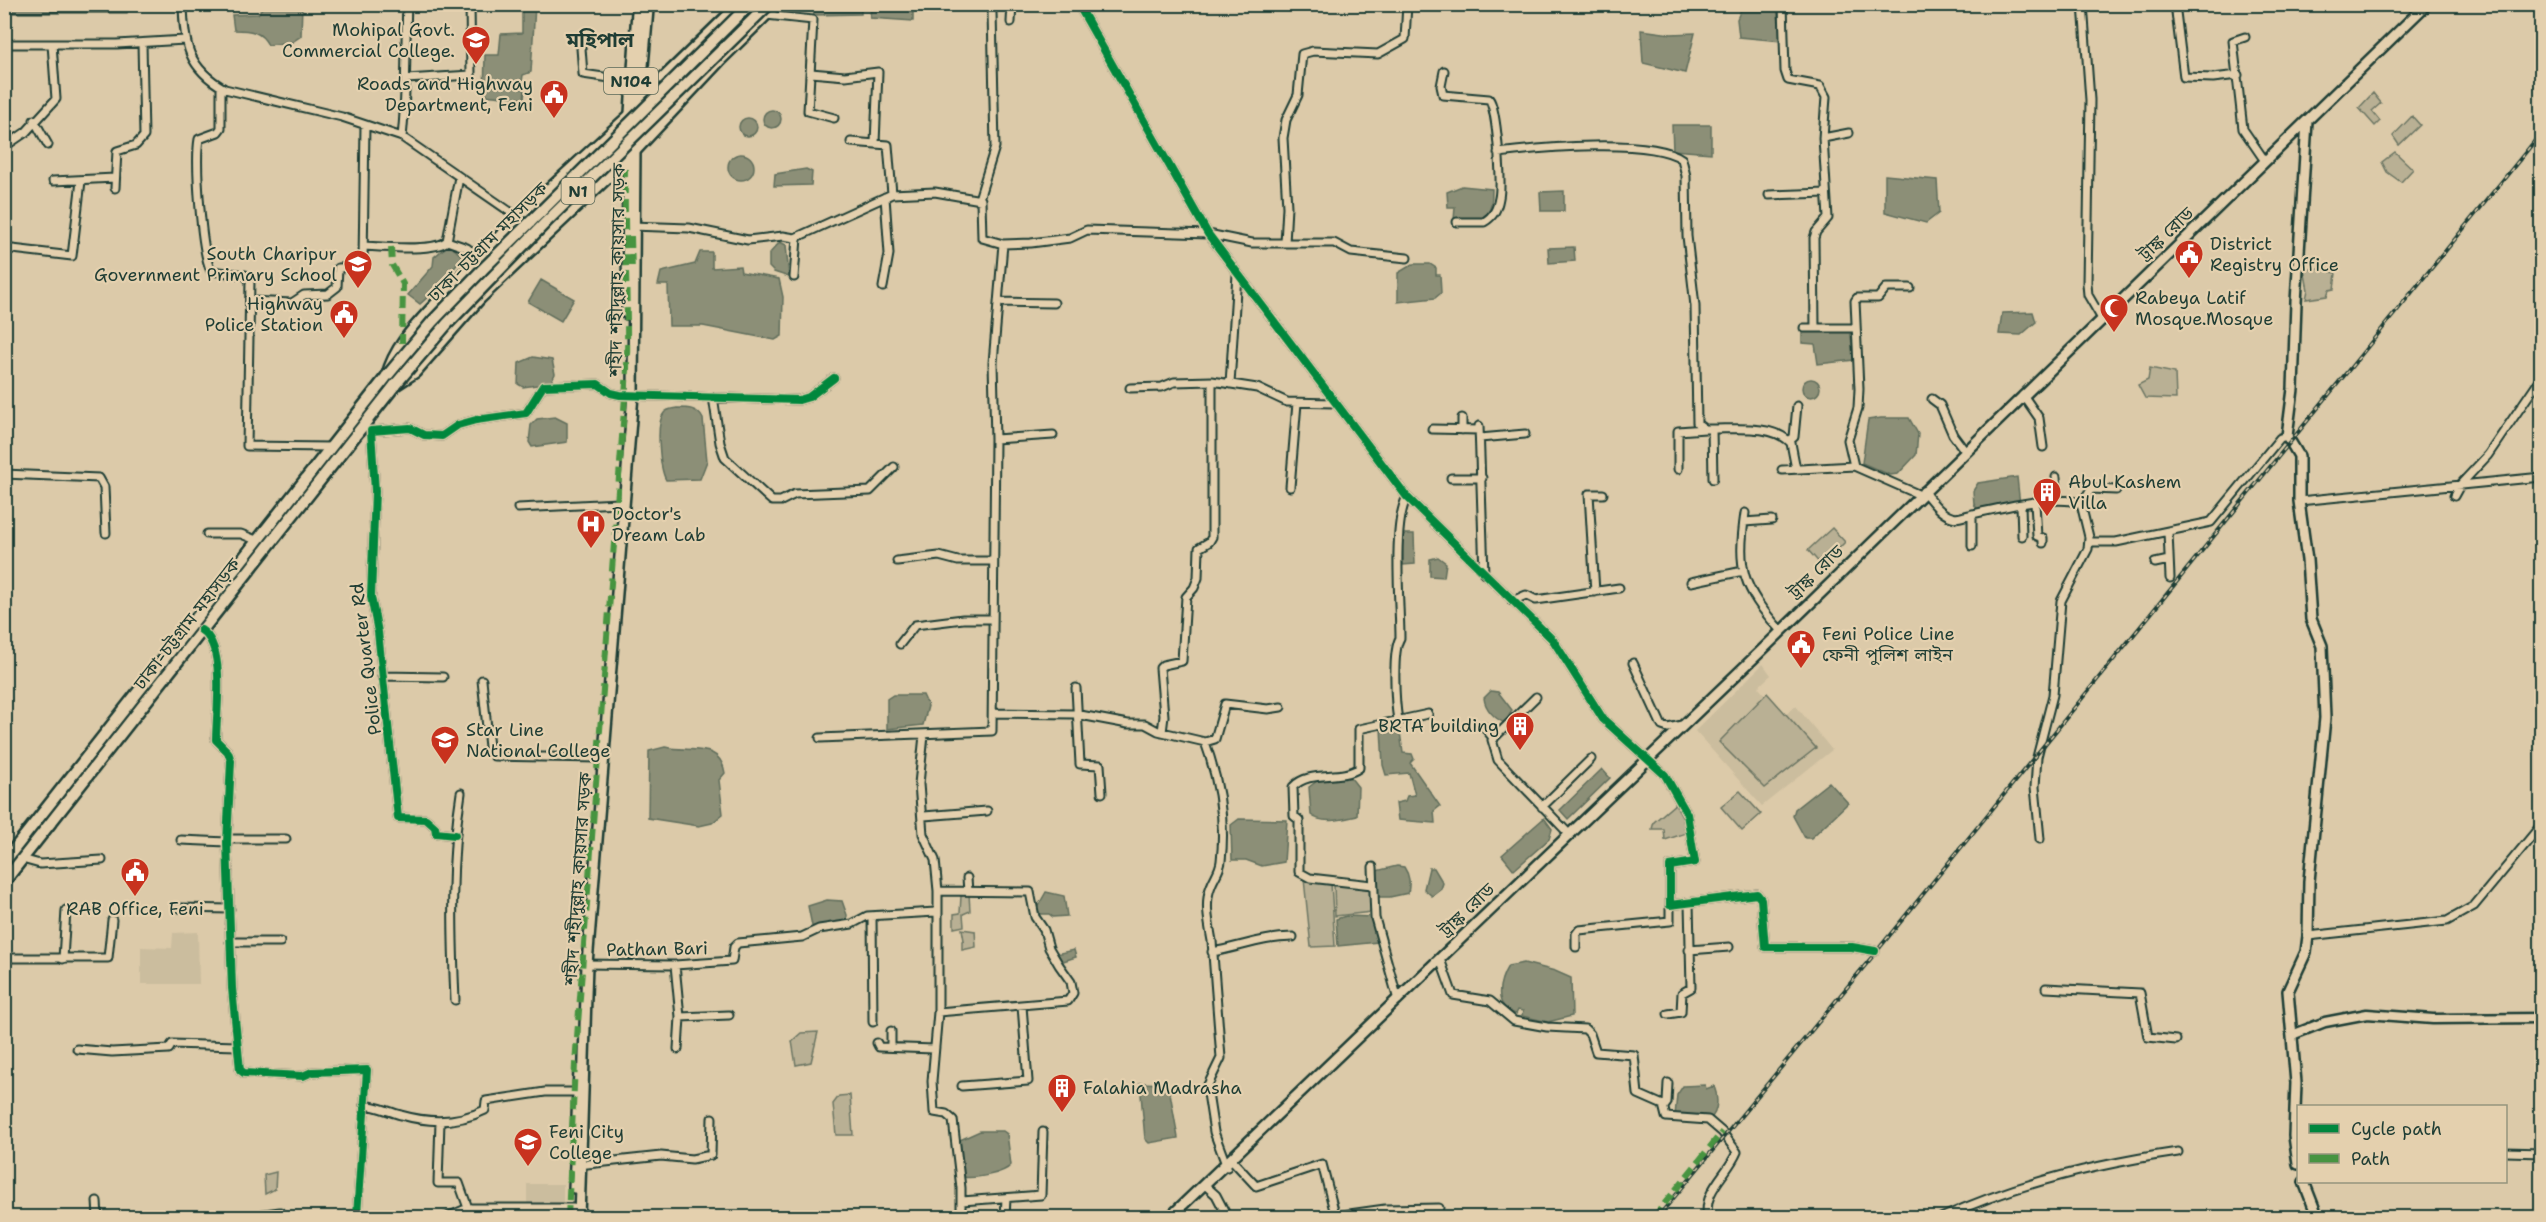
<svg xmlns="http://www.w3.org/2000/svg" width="2546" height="1222" viewBox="0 0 2546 1222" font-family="'Shantell Sans','Noto Sans Bengali',sans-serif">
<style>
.built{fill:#cbbd9e}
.green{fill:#b9b094;stroke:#6c7664;stroke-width:1.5}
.water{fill:#8c8f77;stroke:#606e5c;stroke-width:1.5}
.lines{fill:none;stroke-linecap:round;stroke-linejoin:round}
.minor-casing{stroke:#1f3d34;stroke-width:11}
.tertiary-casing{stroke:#1f3d34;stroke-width:13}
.secondary-casing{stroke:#1f3d34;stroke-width:14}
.trunk-casing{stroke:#1f3d34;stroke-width:15}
.minor{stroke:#e4d0ae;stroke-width:7}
.tertiary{stroke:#e4d0ae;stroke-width:8}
.secondary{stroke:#e4d0ae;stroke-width:9}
.trunk{stroke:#e4d0ae;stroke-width:10}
.rail-casing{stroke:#1f3d34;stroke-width:4}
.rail{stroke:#e4d0ae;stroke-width:1.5;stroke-dasharray:4.5;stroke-linecap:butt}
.trunk-bridge-casing{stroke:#1f3d34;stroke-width:15;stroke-linecap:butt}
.trunk-bridge{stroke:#e4d0ae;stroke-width:10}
.quiet{stroke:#479441;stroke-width:6;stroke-dasharray:12 6;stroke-linecap:butt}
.cycleway-casing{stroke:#e4d0ae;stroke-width:11}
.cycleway{stroke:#00873e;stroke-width:8}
.labels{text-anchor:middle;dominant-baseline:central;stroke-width:4.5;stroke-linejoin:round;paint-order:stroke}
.shield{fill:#e4d0ae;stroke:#5a6959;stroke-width:1.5}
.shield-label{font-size:16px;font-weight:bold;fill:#1f3d34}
.poi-label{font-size:18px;fill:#1f3d34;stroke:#e4d0ae;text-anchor:start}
.street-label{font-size:18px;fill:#1f3d34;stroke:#e4d0ae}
.quarter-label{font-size:21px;font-weight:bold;fill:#1f3d34;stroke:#e4d0ae}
</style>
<rect width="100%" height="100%" fill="#dccaa9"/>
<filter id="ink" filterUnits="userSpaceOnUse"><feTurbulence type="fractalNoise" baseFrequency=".0167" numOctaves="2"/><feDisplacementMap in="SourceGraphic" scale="12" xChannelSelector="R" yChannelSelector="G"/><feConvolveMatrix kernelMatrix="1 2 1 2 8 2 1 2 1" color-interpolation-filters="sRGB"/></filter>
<g filter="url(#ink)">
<!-- built -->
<path class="built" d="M1763,664L1771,675L1758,687L1783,715L1796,706L1832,750L1762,806L1695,731Z
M198,932L199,984H141V947L172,948L173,933Z
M527,1184H563V1206L527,1207Z"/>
<!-- green -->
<path class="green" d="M2373,93L2381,103L2372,111L2380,121L2375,126L2359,108Z
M2412,116L2420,125L2399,145L2393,136Z
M2395,152L2413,169L2401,182L2387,172L2382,162Z
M2304,269H2331V272L2336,273L2334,289L2329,290L2327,296L2306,299L2308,290Z
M2150,368L2175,373L2176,399L2145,398L2138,385L2148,380Z
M1832,528L1845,542L1822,566L1808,550Z
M1767,693L1816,748L1765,788L1719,742Z
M1740,791L1761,814L1742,831L1721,807Z
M1675,804L1683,818L1686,833L1665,840L1664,829H1652L1654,822Z
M1304,879L1331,883L1335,946L1311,947Z
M1334,884L1370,889L1372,912L1335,916Z
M969,894L970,911L963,914L964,926L954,928V914L960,913L961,896Z
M962,929L975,931L976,947L962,950V941L964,940Z
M818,1032L811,1062L796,1065L792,1041L801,1033Z
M850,1095L853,1135H836L833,1104L839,1096Z
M276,1172L275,1189L265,1194L264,1175Z"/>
<!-- water -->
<path class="water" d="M5,4H128V5L127,13H5Z
M264,5H302L301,36L292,42L268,45C261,31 250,30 234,30L232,15L258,14Z
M522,5H535L531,72L523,75L521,89H525L524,99L484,95L485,55H499L501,34L522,33Z
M813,5H861V14L814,15Z
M871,5H913V21L870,18Z
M1743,5L1777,7L1781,41L1739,37L1737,19Z
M1641,30L1671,34L1695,33L1685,73L1643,63Z
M763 119a9 9 0 1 1 18 0a9 9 0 1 1-18 0Z
M739 127a9 9 0 1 1 18 0a9 9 0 1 1-18 0Z
M1672,125H1711V153L1673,150Z
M728 167a13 13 0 1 1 26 0a13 13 0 1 1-26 0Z
M806,169L812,172L811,185L774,186L775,174Z
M1885,175L1937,180L1939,213L1926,223L1885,212Z
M1462,186L1492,189C1492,201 1492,211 1483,220H1454L1455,207H1448L1447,192Z
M1564,191V211H1541L1540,192Z
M780,242L786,245L789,277L774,272L769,267V254Z
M451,246L463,257L439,287L420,304L408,295L433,266L434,257L446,247Z
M1574,247L1575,261L1549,263L1548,248Z
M700,252H712V268L740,266L741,272L779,279L783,297L782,336L775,340L703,326H669L668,285H658L661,272L695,264Z
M1413,264H1430L1436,268V275H1440L1441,293L1435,298L1398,302V273Z
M541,280L574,299L561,321L528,302Z
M2033,312L2036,322L2021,335L1999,334L2002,313Z
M1822,329L1850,330L1854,360L1818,364L1815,344L1802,343V332Z
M533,357L552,360L555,374L550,383L523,387L518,384L519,363Z
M1802 388a9 9 0 1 1 18 0a9 9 0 1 1-18 0Z
M677,408C688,408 698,408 703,419L707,461L700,479L666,480C660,469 655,423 664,413C667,409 673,409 677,408Z
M555,417L567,423V442L532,447L529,442L531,425L537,419Z
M1881,418H1909L1918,434L1916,455L1898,474L1890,475L1862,463L1868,420Z
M2017,477L2020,505L1978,510L1974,504L1973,491L1978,483Z
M1402,534H1414L1415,564L1403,565Z
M1438,557L1446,563L1444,577L1430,576V559Z
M1491,691L1498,692L1512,710L1505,723C1495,719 1485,709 1484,698Z
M893,695H923L928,706L923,725L887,729V699Z
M1395,723L1399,725L1403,753L1412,754L1414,759L1410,763L1440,806L1434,811L1435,823L1398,820L1396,803L1405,801L1407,796L1415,795L1409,773L1386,775L1383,765L1381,728Z
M665,747C689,753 720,741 725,773L719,780L723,814L712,823L699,826L648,818L649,751Z
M1602,769L1610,778L1568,819L1560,810Z
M1344,775L1351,778L1358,787L1357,816C1343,819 1323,825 1311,815L1309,787L1321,778Z
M1829,782L1848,803L1811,838H1805L1793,816L1795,809Z
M1544,818L1552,829L1549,839L1514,870L1502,855Z
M1239,819L1287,820L1284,862L1262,866L1246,860H1232L1231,825Z
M1397,866L1404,867C1410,876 1410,883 1408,893L1390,897H1376V871Z
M1429,868H1434L1443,883L1441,889L1432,896L1424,889Z
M1046,892L1064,896L1067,916L1053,917L1049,914H1040L1037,908Z
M827,900L842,901L847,915L846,924L819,928L812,926L808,906Z
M1346,916L1374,917L1378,942L1338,946L1336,919Z
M1074,950L1076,957L1060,962L1056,954Z
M1524,963L1555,971L1571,978L1572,1016L1548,1022L1522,1016L1523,1011L1518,1010L1516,1014C1493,1007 1498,983 1508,966Z
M1140,1083L1167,1084L1169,1087L1178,1138L1149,1143L1145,1139Z
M1705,1085L1706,1089L1714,1086C1718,1096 1719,1111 1710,1119L1675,1116L1677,1095L1683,1086Z
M980,1131H1003L1007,1134L1011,1165C1004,1174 974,1179 963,1177L960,1140Z"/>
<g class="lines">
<!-- minor casing -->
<g class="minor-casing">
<path id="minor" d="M183,4C184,45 188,68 225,89L342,117L402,137L519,218
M1078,4L1208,234L1407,497L1553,640L1603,719L1665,775L1687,814L1695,862L1670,866V905L1757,894L1761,899L1765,947H1852L1875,951
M1783,4L1785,71L1788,80L1820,86L1826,97L1823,138L1828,218L1816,232L1814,238L1815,327
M2083,4L2090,100L2087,284L2088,295L2102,319
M2175,4L2184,77L2213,78L2238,75
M766,15L813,20L808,111L834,118
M1011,22L1012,4
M2245,37L2233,41L2243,129L2265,161
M4,44H117L185,40
M581,48L583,74L610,78L631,86
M1444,71L1441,86L1443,95L1489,99C1497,108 1502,184 1499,198C1497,209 1494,216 1484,222H1457
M811,73L845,76L878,72L875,143
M406,79L471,75L470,4
M221,87V128L218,132L199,139C195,161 201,252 211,271L245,275L250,281L247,446L330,447
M34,120L48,145
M402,137C407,93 405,49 407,4
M1823,138L1849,133
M851,142L888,145L892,194
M4,147L26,132L56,99L52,44
M1498,153C1538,148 1651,137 1682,159L1686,176L1687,236L1695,306L1697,423L1705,429C1731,430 1772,423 1791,443L1796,469
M459,177L447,241L467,248L479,258
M53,181L115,178
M115,188L117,151L136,145L144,136L142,43
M1769,195L1826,193
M979,199L995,147L992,12L995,4
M631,226L689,228L748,240L783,236L795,238L892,194L935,192L981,200L982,238L1003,244L1031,243L1070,238L1087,230L1208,234L1252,243H1334L1351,252L1407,258
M1285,243L1287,207L1283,138L1286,120L1298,95L1302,54L1313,51L1378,54L1405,39L1407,4
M364,246C383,247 434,252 447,241
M4,248L72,256L81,181
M794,277L797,238
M883,287L889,254L885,197
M250,301L292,303L304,295L328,294L337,287L338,268L357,267L363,260L365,125
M999,302L1054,303
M1804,328H1855
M1230,384L1237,274
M1130,388L1162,387L1174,382L1212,381L1257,388L1287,402L1334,403
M2023,395L2039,418L2043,447
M713,397L720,443L725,458L772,501H781L795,494L870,491L894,467
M1932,399L1940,405L1953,435L1965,451
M1462,418V430
M1479,426L1484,574
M1432,429L1479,430
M1712,429L1713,479
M1480,438L1525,434
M995,439L1053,435
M1789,441L1794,437L1797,406
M1854,466L1848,440L1858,408L1859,389L1855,301L1857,298H1878L1886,288H1910
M1678,469V431L1705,429
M1782,470L1854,466L1920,495
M4,474L99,478L104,487L106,533
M2056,477L2058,500
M1451,478H1482
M1290,487L1297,403
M1923,491C1933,502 1941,516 1956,518C1982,512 2059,492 2081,504L2089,537L2088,549L2061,601L2053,695L2037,757L2035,787L2040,839
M2041,491L2042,502
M2454,496L2460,485L2488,455L2542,376
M2299,501L2542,477
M2035,503L2037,536L2043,538V543
M2081,504L2091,489L2116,490
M2021,505L2022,536
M518,508L619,503
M1745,513C1737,569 1742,587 1780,630
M1744,522L1772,520
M2168,532L2170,578
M207,534H241L256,540
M2089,542H2116L2211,522L2280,438L2287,436
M1972,546V514
M897,561L939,556L958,561H993
M2155,563L2169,560
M1691,582L1743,571
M1595,592L1589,494H1603
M1512,601L1526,595L1536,600L1619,588
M201,630C227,646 216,712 216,740L228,752L231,761L227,842L232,988L240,1070L244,1073L303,1076L312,1072L367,1070L357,1215L354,1218
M900,644L915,625L963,619H992
M1633,663L1662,726L1668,728L1682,725
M382,676L443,677
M482,680L489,747L494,756L599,758
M1076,688L1080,764L1100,765L1102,793
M1536,697L1492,740L1498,760L1569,834
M993,713L1075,714L1128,724H1145L1158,731L1205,742L1215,739L1225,704L1268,709L1281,707
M1398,720C1395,703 1392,651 1400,638C1400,604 1392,524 1407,497
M1484,727L1494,739
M1162,732L1164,716L1160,668L1163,665L1182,661L1186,597L1194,588L1198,578L1199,548L1209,542L1212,537V381
M924,735L919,784L923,834L935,860L938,891V1012L932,1081L934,1112L946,1114L953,1120L961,1188V1218
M820,738L992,731L995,439L993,363L1003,244
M1205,742C1219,781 1226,819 1221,861C1220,871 1214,877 1211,886C1204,902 1209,924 1212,941L1221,1058L1207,1087L1214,1132L1227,1167
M1542,807L1591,759
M924,816L987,811
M455,835L436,833L435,827L426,819L398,818L378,632L371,597L375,491L371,431L410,428L424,435L442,436L458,425L476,420L526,413L543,386L598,384L611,393L620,395L799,400L809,397L834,378
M227,839H286
M181,840L227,842
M22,859L40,864L102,860
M1373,867L1375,918L1398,1000
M967,878L968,891
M1372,885L1310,878L1299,872V820L1294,816L1293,787C1309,769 1341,781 1359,768V729L1428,714
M938,891L1030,892L1035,917L1044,930L1049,948L1059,965L1071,982L1073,993L1068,1001L938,1012
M179,908L230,909
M872,916L873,1022
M2308,936L2447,921L2474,906L2542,824
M230,942H280
M1576,947V934L1579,930L1670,921V905
M1689,950L1729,947
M1212,952C1240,947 1264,937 1293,937
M4,958H108L112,920
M63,959L66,910
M1440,959L1453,995L1490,1001L1514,1021L1547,1027L1585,1029L1590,1034L1596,1052L1634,1055L1638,1094L1663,1105L1666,1117L1708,1120L1722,1132L1737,1152C1728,1174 1702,1191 1708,1218
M582,964L675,965L732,961L734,947L738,943L802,937L819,929L852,924L867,916L936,912
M675,965L680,1017L678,1049
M2046,988L2140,993L2148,1037L2176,1040
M455,1000C452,931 450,861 461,793
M1668,1014L1681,1012L1682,993L1691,988L1689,903
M680,1017L729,1015
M877,1043L879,1047L934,1049
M891,1047V1031
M77,1049L112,1052L169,1049L172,1044L237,1046
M962,1086L1028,1081L1022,1006
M364,1105C378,1106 389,1112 401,1115C429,1123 459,1123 485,1110L486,1101L545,1092H578
M1664,1107L1667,1103L1668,1083
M440,1121L438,1183H459L468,1208H573
M2506,1152L2542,1153
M1232,1160L1256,1186L1322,1164L1336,1218
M578,1165L661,1156L692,1159L711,1155L712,1118
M1207,1187L1216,1195L1228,1218
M97,1201L98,1218
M962,1201L1041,1195L1043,1132
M356,1216L392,1218
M1335,1216L1385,1209L1439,1208
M234,1218L280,1212
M445,1218L468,1208
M1005,1218L1006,1198
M1941,1218C2017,1183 2096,1164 2178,1152"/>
</g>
<!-- tertiary casing -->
<g class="tertiary-casing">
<path id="tertiary" d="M2292,1035L2325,1022L2367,1014L2433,1019L2542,1018"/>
</g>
<!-- secondary casing -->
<g class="secondary-casing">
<path id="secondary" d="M627,314L628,158
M2298,1164L2294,1136L2296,1083L2288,991L2306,952L2308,936L2309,881L2325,718L2322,646L2311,619L2307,560L2299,501V456L2287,436L2293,389L2296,302L2307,121
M2304,1182L2318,1218
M574,1188L579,1070
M579,1218L587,964L633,395L635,149
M1169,1218L1760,652L2427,4"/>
</g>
<!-- trunk casing -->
<g class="trunk-casing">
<path id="trunk" d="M636,139L648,4
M628,149L638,4
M4,862L387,376C396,342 422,320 444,295C501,231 565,175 628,117L647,94L740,4
M4,882L395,385L415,372L480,298L628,158L719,61L777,4"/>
</g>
<!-- minor -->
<use href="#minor" class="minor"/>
<!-- tertiary -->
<use href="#tertiary" class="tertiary"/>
<!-- secondary -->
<use href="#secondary" class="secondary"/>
<!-- trunk -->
<use href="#trunk" class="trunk"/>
<!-- rail casing -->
<g class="rail-casing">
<path id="rail" d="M1657,1218L1872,957L2542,132"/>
</g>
<!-- rail -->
<use href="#rail" class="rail"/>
<!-- trunk-bridge casing -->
<g class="trunk-bridge-casing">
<path id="trunk-bridge" d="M387,376L432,322L483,269L750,4
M395,385L447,324L546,222L769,4"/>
</g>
<!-- trunk-bridge -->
<use href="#trunk-bridge" class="trunk-bridge"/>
<!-- quiet -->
<path class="quiet" d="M631,236L632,272
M391,247L392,265L403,284L402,343
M568,1218L575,1064L627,370C628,303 624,236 625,169
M1653,1218L1722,1132"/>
<!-- cycleway casing -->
<g class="cycleway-casing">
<path id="cycleway" d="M1078,4L1208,234L1407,497L1553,640L1603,719L1665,775L1687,814L1695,862L1670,866V905L1757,894L1761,899L1765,947H1852L1875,951
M201,630C227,646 216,712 216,740L228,752L231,761L227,842L232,988L240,1070L244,1073L303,1076L312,1072L367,1070L357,1215L354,1218
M455,835L436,833L435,827L426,819L398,818L378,632L371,597L375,491L371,431L410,428L424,435L442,436L458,425L476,420L526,413L543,386L598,384L611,393L620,395L799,400L809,397L834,378"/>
</g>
<!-- cycleway -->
<use href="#cycleway" class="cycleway"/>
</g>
</g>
<!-- icons -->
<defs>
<g id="university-pin" transform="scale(1.5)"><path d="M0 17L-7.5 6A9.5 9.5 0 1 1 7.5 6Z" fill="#c8321e" stroke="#e4d0ae"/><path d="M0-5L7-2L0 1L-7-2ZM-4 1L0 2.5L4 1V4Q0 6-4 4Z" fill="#fff"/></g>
<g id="civic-pin" transform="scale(1.5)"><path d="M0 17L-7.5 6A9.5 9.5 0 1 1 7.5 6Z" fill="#c8321e" stroke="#e4d0ae"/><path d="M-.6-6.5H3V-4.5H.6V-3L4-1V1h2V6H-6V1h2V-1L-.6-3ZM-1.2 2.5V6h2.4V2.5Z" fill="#fff"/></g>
<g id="school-pin" transform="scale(1.5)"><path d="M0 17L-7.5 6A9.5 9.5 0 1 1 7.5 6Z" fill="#c8321e" stroke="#e4d0ae"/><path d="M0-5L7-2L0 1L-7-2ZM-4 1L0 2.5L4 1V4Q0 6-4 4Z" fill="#fff"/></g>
<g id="mosque-pin" transform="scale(1.5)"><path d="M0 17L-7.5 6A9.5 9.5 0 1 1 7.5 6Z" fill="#c8321e" stroke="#e4d0ae"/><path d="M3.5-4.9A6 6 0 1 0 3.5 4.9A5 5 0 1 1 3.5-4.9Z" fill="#fff"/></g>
<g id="building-pin" transform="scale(1.5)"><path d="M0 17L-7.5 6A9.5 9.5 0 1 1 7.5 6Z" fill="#c8321e" stroke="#e4d0ae"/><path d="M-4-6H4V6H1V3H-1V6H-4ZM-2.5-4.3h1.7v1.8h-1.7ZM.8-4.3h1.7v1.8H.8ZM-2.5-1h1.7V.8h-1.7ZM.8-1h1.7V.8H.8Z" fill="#fff"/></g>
<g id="hospital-pin" transform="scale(1.5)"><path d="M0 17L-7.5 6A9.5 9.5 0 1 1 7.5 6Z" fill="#c8321e" stroke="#e4d0ae"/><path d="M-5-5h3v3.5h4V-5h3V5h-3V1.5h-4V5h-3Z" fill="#fff"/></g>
</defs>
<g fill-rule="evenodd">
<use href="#university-pin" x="476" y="40"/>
<use href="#civic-pin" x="554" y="94"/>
<use href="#civic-pin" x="2189" y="254"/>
<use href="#school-pin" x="358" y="264"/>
<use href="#mosque-pin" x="2114" y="308"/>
<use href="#civic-pin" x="344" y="314"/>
<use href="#building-pin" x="2047" y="492"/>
<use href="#hospital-pin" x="591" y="524"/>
<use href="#civic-pin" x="1801" y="644"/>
<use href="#building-pin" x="1520" y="726"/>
<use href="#university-pin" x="445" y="740"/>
<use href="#civic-pin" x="135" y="872"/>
<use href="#building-pin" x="1062" y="1088"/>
<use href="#university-pin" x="528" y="1142"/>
</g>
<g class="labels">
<!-- shield labels -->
<g class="shield">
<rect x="604" y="68" width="54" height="26" rx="4.5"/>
<rect x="561.5" y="178" width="33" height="26" rx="4.5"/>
</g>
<g class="shield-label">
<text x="631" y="81">N104</text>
<text x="578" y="191">N1</text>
</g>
<!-- poi labels -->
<g class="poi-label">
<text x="455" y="30" text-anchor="end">Mohipal Govt.<tspan x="455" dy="21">Commercial College.</tspan></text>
<text x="533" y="84" text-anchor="end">Roads and Highway<tspan x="533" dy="21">Department, Feni</tspan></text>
<text x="2210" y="244">District<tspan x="2210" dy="21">Registry Office</tspan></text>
<text x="337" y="254" text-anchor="end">South Charipur<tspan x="337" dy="21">Government Primary School</tspan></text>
<text x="2135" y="298">Rabeya Latif<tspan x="2135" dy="21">Mosque.Mosque</tspan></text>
<text x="323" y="304" text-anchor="end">Highway<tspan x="323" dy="21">Police Station</tspan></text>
<text x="2068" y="482">Abul Kashem<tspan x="2068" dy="21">Villa</tspan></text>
<text x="612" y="514">Doctor's<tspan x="612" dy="21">Dream Lab</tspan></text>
<text x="1822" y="634">Feni Police Line<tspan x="1822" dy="21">ফেনী পুলিশ লাইন</tspan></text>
<text x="1499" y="726" text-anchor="end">BRTA building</text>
<text x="466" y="730">Star Line<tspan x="466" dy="21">National College</tspan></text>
<text x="135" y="909" text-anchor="middle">RAB Office, Feni</text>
<text x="1083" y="1088">Falahia Madrasha</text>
<text x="549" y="1132">Feni City<tspan x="549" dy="21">College</tspan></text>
</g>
<!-- street labels -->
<g class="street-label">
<text transform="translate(2166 234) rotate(-44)">ট্রাঙ্ক রোড</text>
<text transform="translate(488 242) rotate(-45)">ঢাকা-চট্টগ্রাম মহাসড়ক</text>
<text transform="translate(617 270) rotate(-89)">শহীদ শহীদুল্লাহ কায়সার সড়ক</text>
<text transform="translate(1816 572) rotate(-44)">ট্রাঙ্ক রোড</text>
<text transform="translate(187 624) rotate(-52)">ঢাকা-চট্টগ্রাম মহাসড়ক</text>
<text transform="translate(366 659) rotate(-97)">Police Quarter Rd</text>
<text transform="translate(578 879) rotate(-86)">শহীদ শহীদুল্লাহ কায়সার সড়ক</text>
<text transform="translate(1467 910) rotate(-44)">ট্রাঙ্ক রোড</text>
<text transform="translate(657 949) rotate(-1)">Pathan Bari</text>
</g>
<!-- quarter labels -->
<g class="quarter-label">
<text x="600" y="40">মহিপাল</text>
</g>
</g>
<!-- margin -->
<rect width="2546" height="1222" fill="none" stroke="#e4d0ae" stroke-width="24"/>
<rect x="12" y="12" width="2522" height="1198" fill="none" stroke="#1f3d34" stroke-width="2" filter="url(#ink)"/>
<!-- legend -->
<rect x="2297" y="1105" width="210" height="78" fill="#e4d0ae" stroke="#95957d" stroke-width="1.5"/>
<rect x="2309" y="1124" width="30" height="9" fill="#00873e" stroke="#95957d" stroke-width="1.5"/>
<text x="2351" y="1135" font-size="18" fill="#1f3d34">Cycle path</text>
<rect x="2309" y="1154" width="30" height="9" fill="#479441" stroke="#95957d" stroke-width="1.5"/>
<text x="2351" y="1165" font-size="18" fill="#1f3d34">Path</text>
</svg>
